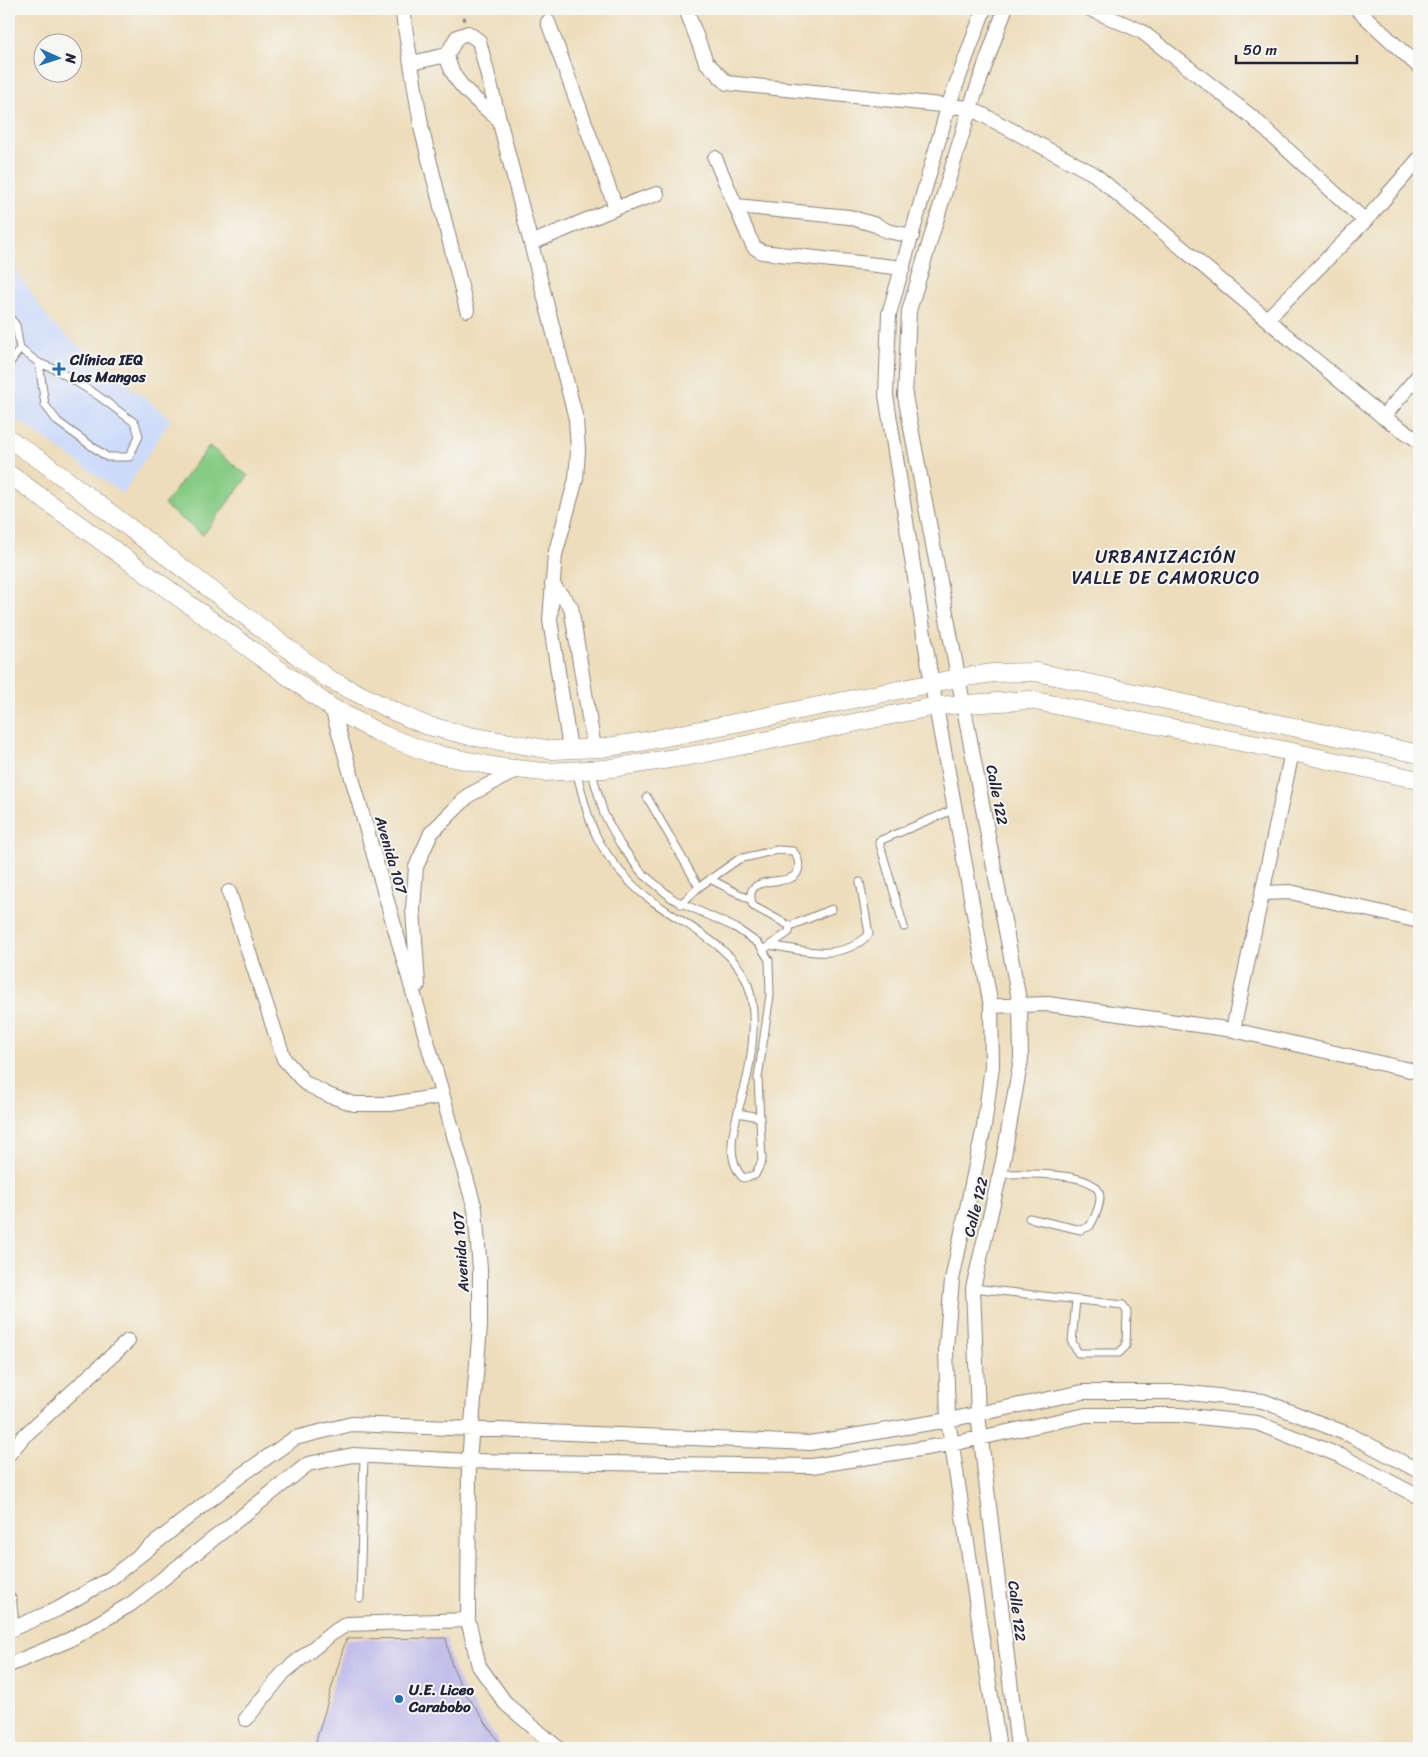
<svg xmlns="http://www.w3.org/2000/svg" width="1428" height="1757" viewBox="0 0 1428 1757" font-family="Sriracha,sans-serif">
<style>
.built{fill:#cddbfa}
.green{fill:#87cc85;stroke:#547760}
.building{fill:#c3beea}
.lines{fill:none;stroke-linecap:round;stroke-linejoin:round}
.service-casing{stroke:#88807a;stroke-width:9}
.minor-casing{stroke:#88807a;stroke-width:16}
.tertiary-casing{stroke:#88807a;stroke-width:19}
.path{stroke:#88807a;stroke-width:3;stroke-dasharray:4 4;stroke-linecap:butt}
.service{stroke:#fff;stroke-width:7}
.minor{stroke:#fff;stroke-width:14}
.tertiary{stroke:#fff;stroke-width:18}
.poi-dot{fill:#1f6fb2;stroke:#f6f6f2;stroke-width:2}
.labels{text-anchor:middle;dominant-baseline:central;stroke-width:4;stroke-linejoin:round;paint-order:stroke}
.poi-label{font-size:15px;font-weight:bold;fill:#22223b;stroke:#f6f6f2;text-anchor:start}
.street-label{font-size:15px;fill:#22223b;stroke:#f6f6f2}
.quarter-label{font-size:18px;letter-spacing:1px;fill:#22223b;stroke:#f6f6f2}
</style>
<rect width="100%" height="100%" fill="#f6f6f2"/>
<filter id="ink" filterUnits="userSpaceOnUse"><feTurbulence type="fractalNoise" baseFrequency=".02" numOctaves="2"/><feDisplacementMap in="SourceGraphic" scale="10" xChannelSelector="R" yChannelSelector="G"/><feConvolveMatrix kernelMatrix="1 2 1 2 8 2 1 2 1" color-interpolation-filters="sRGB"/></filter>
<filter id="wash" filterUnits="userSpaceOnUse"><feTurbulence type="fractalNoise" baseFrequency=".0096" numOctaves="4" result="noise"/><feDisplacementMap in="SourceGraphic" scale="20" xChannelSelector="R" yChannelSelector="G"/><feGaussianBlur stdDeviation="1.12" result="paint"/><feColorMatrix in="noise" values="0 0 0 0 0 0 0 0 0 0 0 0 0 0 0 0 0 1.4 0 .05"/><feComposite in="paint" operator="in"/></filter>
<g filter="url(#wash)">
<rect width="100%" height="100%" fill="#edddba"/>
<!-- built -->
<path class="built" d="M9,259L51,323L171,419L123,494L9,414Z"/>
<!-- green -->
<path class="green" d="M209,446L248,476L203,535L164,505Z"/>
<g id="blocks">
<!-- building -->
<path class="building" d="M446,1638L451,1663L462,1688L503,1748H314L346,1639Z"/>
</g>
</g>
<g filter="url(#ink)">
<use href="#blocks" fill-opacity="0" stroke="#88807a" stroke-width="1"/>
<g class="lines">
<!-- service casing -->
<g class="service-casing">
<path id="service" d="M9,317L16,325L20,349L9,364
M20,349L39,363L57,370L97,395L135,423L139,436L129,457H107L58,422L45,405L39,363
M576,771C582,791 586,814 595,833C602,849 617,869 630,882C663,917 730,939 747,982C757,1008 753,1046 748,1073C743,1103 718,1152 743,1178L755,1175L762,1161L758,1078L770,995L769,960L759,944L736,928L673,899L642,873L620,844L604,814L591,770
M647,797L699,887
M710,879L751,900
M681,904L699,887L739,859L777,850L793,851C800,859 803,875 788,879C774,883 742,878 753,906L790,926L789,932L763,950
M790,926L832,909
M904,927L879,841L955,809
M770,945C803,951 843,962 869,934L860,882
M738,1113L759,1117
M1000,1174C1020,1174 1087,1171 1098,1190C1104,1200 1095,1217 1090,1226L1081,1230L1029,1218
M973,1288L1123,1305L1127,1312L1126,1346L1119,1353H1078L1072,1342L1076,1300
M360,1598L364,1455"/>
</g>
<!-- minor casing -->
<g class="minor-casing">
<path id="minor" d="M402,9L422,131L467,310
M686,9L706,62L727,83L970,108L1094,174L1383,417L1419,441
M984,9L949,104L889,314L886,395L932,685L991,1006L992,1066L984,1127L952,1280L946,1347L948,1420L999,1748
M1005,9L970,108L909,311L905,396L1020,1005L1021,1059L1003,1161L973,1288L978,1414L1018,1748
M1090,9L1141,31L1252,117L1365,221
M1357,9L1419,67
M548,22L616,208
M411,63L447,55
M497,118C477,101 451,83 447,55L457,37L468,33L479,41L576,419L578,450L576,479L555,555L550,620L570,749
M715,158L749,237L754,247L762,252L903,268
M736,206L849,217L876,225L887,231L912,236
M531,243L616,208L657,194
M1268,318L1365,221L1419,159
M1383,417L1419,375
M552,584L571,607L594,748
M332,708L475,1209L480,1269V1326L469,1461L468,1620L479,1666L506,1704L558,1748
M1292,752L1233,1030L1419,1072
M229,892L284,1059L305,1083L328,1095L354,1104H391L442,1096
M1262,893L1290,892L1419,921
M418,985L413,909L416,867L431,833L469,795L519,769
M991,1006L1048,1004L1233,1030
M9,1454L23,1437L128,1341
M9,1600L12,1630
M9,1630L58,1609L111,1578L240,1476L295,1438L352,1424L810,1443L948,1420L1083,1392H1180L1263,1401L1350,1435L1419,1471
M9,1665L69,1640L131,1604L308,1464L353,1455L469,1461L812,1466L951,1444L1086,1415H1179L1257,1423L1341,1456L1419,1497
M246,1719L284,1672L331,1634L347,1624L468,1620"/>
</g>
<!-- tertiary casing -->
<g class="tertiary-casing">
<path id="tertiary" d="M9,439L43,462L327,678L391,710L425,725L470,736L552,750L601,748L646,741L958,678L993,673L1036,672L1419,754
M9,474L332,708L383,735L430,753L498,767L544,772L605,769L701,754L936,706L1030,700L1292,752L1419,780"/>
</g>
<!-- path -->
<path class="path" d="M462,9L465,21"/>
<!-- service -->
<use href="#service" class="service"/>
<!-- minor -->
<use href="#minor" class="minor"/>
<!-- tertiary -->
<use href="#tertiary" class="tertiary"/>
</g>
</g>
<!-- markers -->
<g class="poi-dot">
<path d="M56.5 361.5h5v5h5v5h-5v5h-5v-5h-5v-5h5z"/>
<circle cx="399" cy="1699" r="5"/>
</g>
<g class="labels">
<!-- poi labels -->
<g class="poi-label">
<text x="70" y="360">Clínica IEQ<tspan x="70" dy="17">Los Mangos</tspan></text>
<text x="409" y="1690">U.E. Liceo<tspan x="409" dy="17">Carabobo</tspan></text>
</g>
<!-- street labels -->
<g class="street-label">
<text transform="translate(997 795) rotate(79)">Calle 122</text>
<text transform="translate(391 855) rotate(74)">Avenida 107</text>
<text transform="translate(976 1207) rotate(-76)">Calle 122</text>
<text transform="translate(461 1252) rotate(-94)">Avenida 107</text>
<text transform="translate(1017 1611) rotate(83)">Calle 122</text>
</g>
<!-- quarter labels -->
<g class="quarter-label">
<text x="1166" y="557">URBANIZACIÓN<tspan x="1166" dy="21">VALLE DE CAMORUCO</tspan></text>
</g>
</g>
<!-- margin -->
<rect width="1428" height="1757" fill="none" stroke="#f6f6f2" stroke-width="30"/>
<!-- north arrow -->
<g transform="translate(58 58) rotate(93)"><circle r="24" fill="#f6f6f2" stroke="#a1a1a9"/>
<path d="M0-4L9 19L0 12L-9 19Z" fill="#1f6fb2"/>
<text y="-8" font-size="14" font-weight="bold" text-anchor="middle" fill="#22223b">N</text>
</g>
<!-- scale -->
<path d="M1236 55v8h121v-8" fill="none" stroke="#22223b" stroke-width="2.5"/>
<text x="1243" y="55" font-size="15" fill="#22223b" stroke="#f6f6f2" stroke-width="4" paint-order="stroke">50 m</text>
</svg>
